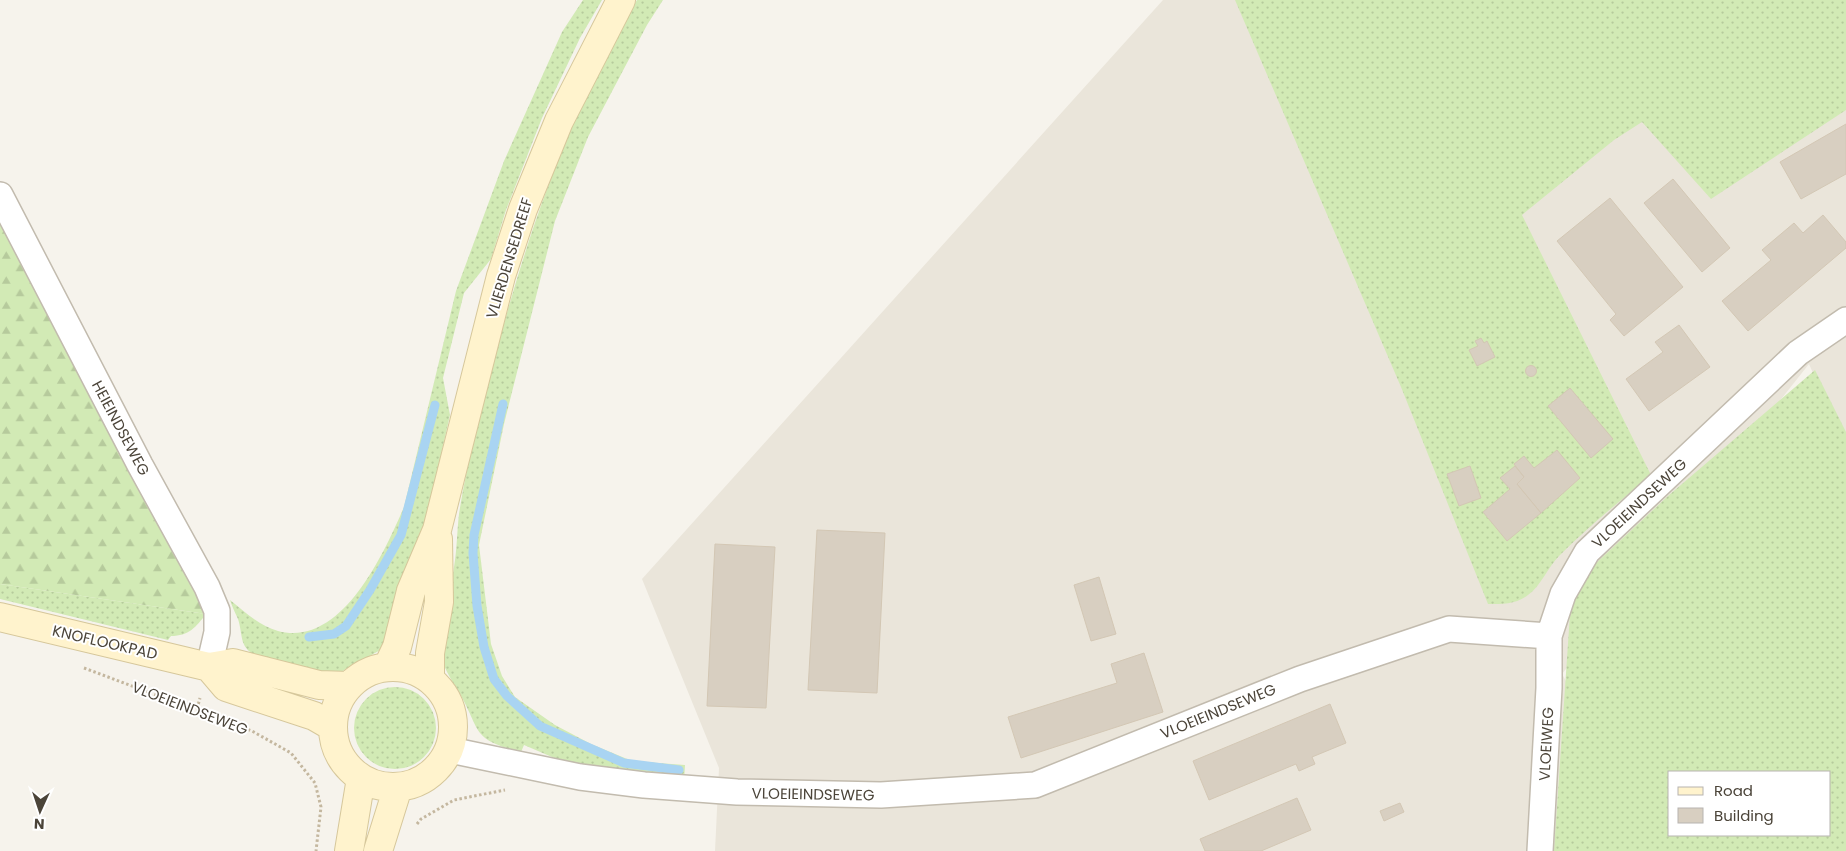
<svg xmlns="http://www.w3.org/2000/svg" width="1846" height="851" viewBox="0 0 1846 851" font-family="Poppins,sans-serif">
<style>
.residential{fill:#eae5da}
.grass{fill:url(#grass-dots);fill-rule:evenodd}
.forest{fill:url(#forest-firs)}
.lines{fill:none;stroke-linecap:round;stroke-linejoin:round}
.stream{stroke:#a9d4f2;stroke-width:9}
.building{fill:#d8cfc1;stroke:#d3c7b4}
.street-casing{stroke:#c2bbae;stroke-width:28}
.secondary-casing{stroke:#d6c79b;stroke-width:30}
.path{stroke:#c4b79f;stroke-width:3;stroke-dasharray:2.5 2.5;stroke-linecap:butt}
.street{stroke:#fff;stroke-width:25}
.secondary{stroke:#fff3cd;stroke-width:28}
.labels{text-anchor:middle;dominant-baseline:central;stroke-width:4;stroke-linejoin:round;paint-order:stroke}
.street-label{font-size:15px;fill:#4b4439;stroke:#fff}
</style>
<defs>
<pattern id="grass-dots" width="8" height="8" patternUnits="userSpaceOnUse" patternTransform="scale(1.25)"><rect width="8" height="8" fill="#d2eab5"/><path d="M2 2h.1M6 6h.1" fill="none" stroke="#b6ca9c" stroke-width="1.8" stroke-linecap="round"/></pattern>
<pattern id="forest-firs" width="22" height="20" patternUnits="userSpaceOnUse" patternTransform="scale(1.25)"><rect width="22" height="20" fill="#d2eab5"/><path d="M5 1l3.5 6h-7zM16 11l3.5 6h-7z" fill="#b6ca9c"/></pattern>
</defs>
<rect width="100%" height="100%" fill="#f6f3ec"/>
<!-- residential -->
<path class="residential" d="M1163,0H1426L1846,39V449L1809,364L1562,674L1662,851H715L719,768L642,579Z"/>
<!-- grass -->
<path class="grass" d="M583,0H602L580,38L542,118L506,210L491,259L464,293L443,378L450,415L427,517L384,648L339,673L325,676L255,655C239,647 243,634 238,619C235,613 232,606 230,600C244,611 259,626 278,631C342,648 384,553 404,507L456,291L504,161L562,32Z
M637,0H663L647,25L588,137L555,221L504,424L479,545L491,644L502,676L515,697L555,725L591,744L632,761L685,765L684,782L566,763L524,745L521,752C471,739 482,733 460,694C453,682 445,671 441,657C437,641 452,587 454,567C457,550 457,531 459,514C467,462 481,410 494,360C527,235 569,112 637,0Z
M1235,0H1846V110L1711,199L1642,122L1614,140L1522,215L1651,475C1620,501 1588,527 1559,556C1548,567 1541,586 1528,595C1516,604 1503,604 1488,604L1401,387Z
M1815,370L1846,432V851H1554L1570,614L1574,601L1593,566L1668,496ZM1670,772H1830V835H1670Z
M0,584L206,614C196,627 189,636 171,636L168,640L0,599Z
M354 728a41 41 0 1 1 82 0a41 41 0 1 1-82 0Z"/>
<!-- forest -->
<path class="forest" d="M0,222L201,601L206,614L0,584Z"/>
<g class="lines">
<!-- stream -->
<path class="stream" d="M503,404L474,535L473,553L477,606L484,647L494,679L507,696L540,726L624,763L679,770
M309,637L334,634L346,626L370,590L401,535L435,405"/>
</g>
<!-- building -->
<path class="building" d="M1846,124V174L1801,199L1780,162Z
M1673,179L1730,248L1702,272L1644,203Z
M1610,198L1683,287L1624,336L1610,320L1616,314L1557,241Z
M1823,215L1846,242V248L1748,331L1722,301L1771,260L1762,250L1794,223L1803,233Z
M1679,325L1710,367L1649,411L1626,379L1663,352L1655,342Z
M1481,338L1484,343L1487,341L1495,357L1477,366L1469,350L1478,346L1475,341Z
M1525.5 371a5.5 5.5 0 1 1 11 0a5.5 5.5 0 1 1-11 0Z
M1570,388L1613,439L1591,458L1548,406Z
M1557,450L1580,478L1541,513L1517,484L1524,477L1514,464L1524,456L1534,468Z
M1470,466L1481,498L1459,506L1447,474Z
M1515,466L1524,477L1517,484L1541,513L1507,541L1483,512L1510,489L1500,478Z
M817,530L885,533L877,693L808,690Z
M715,544L775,547L766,708L707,706Z
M1099,577L1116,634L1091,641L1074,585Z
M1144,653L1163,712L1021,758L1008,717L1117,683L1111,664Z
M1330,704L1346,743L1312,757L1315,764L1299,771L1296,764L1209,800L1193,761Z
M1297,798L1311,830L1261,851H1205L1200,839Z
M1400,803L1404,812L1384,821L1380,811Z"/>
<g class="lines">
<!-- street casing -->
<g class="street-casing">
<path id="street" d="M0,195L140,465L207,587L217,611V632L209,667
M450,750L580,777L644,785L737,792L881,795L1035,785L1300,679L1449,629L1549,636
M1540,851L1549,688V636L1563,594L1587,552L1798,353L1846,320"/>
</g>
<!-- secondary casing -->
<g class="secondary-casing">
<path id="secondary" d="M0,617L209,667L233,663L319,685L349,686
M388,666L397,647L411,591L437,530L501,276L523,209L559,121L621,0
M333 727a60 60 0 1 1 120 0a60 60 0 1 1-120 0Z
M209,667L226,687L314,716L333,727
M430,679V653L439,602L438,539
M349,851L361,778
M378,851L398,787"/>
</g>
<!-- path -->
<path class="path" d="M84,668L252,731L291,753L315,783L321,807L316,851
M197,709L200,698
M417,824L421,819L454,800L505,790"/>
<!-- street -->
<use href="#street" class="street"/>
<!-- secondary -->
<use href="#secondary" class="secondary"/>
</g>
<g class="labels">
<!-- street labels -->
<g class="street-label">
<text transform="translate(509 258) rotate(-73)">VLIERDENSEDREEF</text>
<text transform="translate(121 428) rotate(62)">HEIEINDSEWEG</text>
<text transform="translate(1639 503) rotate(-43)">VLOEIEINDSEWEG</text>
<text transform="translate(105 642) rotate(13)">KNOFLOOKPAD</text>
<text transform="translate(190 708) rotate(21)">VLOEIEINDSEWEG</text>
<text transform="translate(1218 711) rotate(-22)">VLOEIEINDSEWEG</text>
<text transform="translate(1546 744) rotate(-87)">VLOEIWEG</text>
<text transform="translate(813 794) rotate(1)">VLOEIEINDSEWEG</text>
</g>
</g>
<!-- legend -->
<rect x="1668" y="771" width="162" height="65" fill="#ffffff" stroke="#b7b4b0"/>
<rect x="1678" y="787" width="25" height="8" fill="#fff3cd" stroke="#b7b4b0"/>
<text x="1714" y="796" font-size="15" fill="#4b4439">Road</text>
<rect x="1678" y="808" width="25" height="15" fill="#d8cfc1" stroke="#b7b4b0"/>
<text x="1714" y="821" font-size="15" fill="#4b4439">Building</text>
<!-- north arrow -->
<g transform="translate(40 811) rotate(183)" stroke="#ffffff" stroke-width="4" paint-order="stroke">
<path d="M0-4L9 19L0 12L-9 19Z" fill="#4b4439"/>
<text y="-8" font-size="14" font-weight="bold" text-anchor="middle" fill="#4b4439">N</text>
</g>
</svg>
